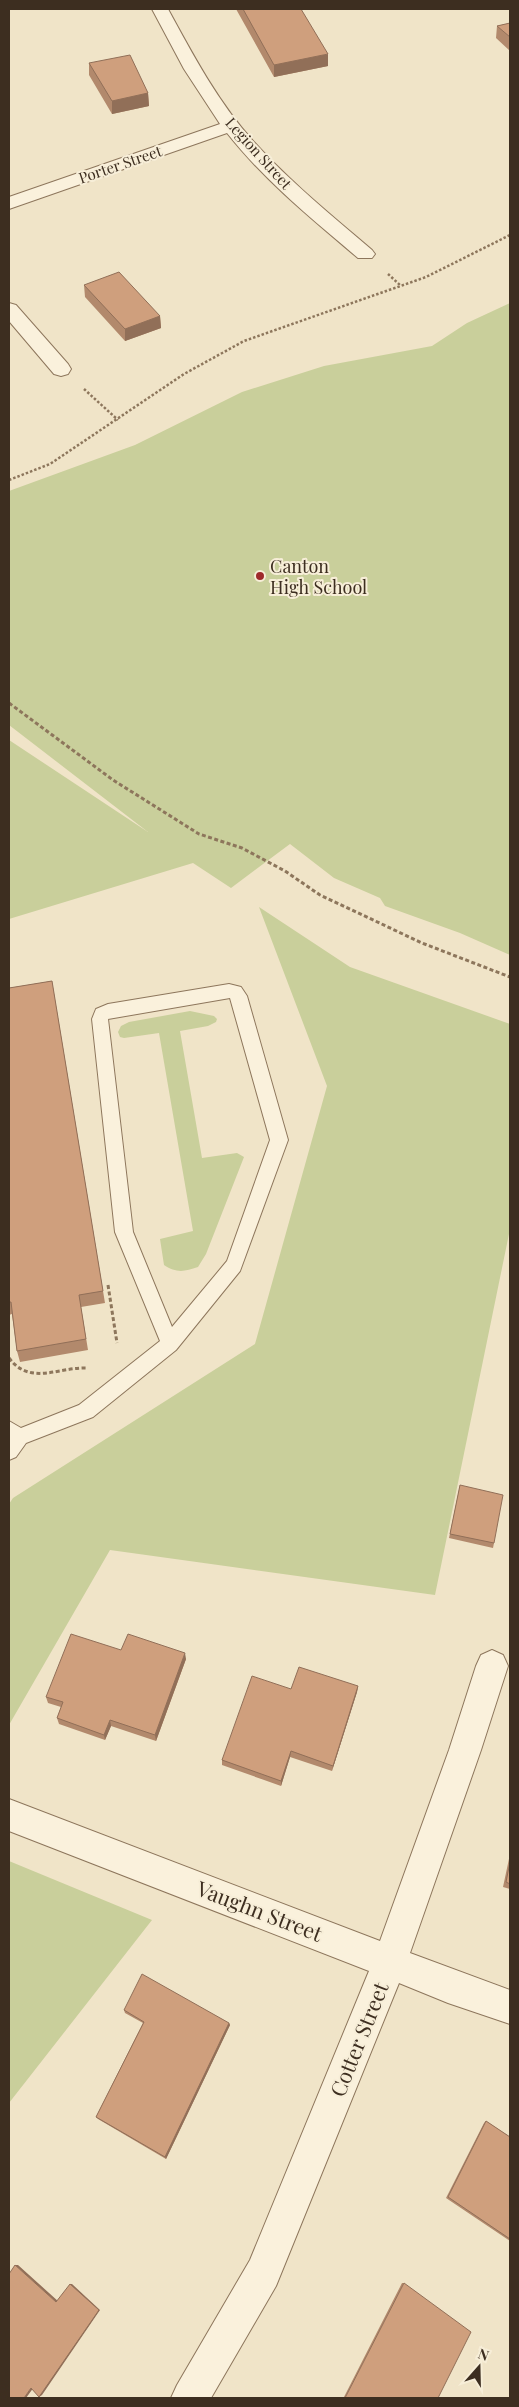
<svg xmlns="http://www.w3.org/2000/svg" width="519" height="2407" viewBox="0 0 519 2407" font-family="'Playfair Display',serif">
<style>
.green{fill:#c9cf9b}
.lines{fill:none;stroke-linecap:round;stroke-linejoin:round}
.service-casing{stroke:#8d765c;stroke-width:2}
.minor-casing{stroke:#8d765c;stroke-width:2}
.path-far1{stroke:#8d765c;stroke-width:2.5;stroke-dasharray:2.5 2;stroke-linecap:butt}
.path{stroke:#8d765c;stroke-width:3;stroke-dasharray:4 2.5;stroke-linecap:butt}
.service{fill:#faf1dc;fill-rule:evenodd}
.minor{fill:#faf1dc;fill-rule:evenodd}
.wall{fill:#b2896c}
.shaded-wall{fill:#916f58}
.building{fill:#cf9f7d;stroke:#916f58}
.poi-dot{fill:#9e2a2b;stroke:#f7eed8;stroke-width:2}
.labels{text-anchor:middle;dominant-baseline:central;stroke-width:4;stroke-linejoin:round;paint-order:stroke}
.far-street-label{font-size:15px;fill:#3d2e20;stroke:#f7eed8}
.poi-label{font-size:18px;fill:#3d2e20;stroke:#f7eed8;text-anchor:start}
.near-street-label{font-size:21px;fill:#3d2e20;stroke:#f7eed8}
</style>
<rect width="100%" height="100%" fill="#f0e4c8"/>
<!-- green -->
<path class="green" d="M510,303V955L460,933L385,906L380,898L334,878L290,844L231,888L193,863L9,919V740L148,832L9,725V491L135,445L242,392L324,366L432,346L467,323Z
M259,907L350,967L510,1024V1229L435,1595L110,1550L9,1725V1504L13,1498L255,1344L327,1086Z
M190,1011L214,1016L217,1019L216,1022L208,1026L180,1031L202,1158L237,1153L244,1157L206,1254L198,1267C184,1272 176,1273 164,1265L160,1239L193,1231L159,1033L124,1038L120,1037L118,1032L121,1026L129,1022Z
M9,1861L152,1920L9,2103Z"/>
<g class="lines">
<!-- service casing -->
<g class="service-casing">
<path id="service" d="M229,984L241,987L247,996L288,1140L240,1271L176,1350L93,1417L26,1443L16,1457L9,1460V1421L21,1428L79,1405L160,1341L115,1232L92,1019L96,1009L108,1004ZM230,998L270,1140L227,1261L172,1327L133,1232L108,1019Z"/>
</g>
<!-- minor casing -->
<g class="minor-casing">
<path id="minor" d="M152,9H168C193,55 218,102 253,141C289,181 331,215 372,250L375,254L372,258H358C312,219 265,181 227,133L9,209V197L220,124L184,69Z
M9,303L16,305L68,364L71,369L68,374L61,376L54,374L9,321Z
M492,1650L503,1655L508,1666L481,1750L410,1953L510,1990V2024L448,2003L399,1983L276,2286L211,2398H171L177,2385L250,2260L369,1971L9,1831V1799L380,1941L449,1750L476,1666L481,1655Z"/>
</g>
<!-- path-far1 -->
<path class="path-far1" d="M388,274L400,285
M84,389L118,420
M9,480L50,464L184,374L244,341L426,277L510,235"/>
<!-- path -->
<path class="path" d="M9,703L113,780L199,834L242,848L285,871L320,895L422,943L510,977
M108,1285L117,1343
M9,1358C30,1386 58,1367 87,1368"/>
<!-- service -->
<use href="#service" class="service"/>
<!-- minor -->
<use href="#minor" class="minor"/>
</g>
<!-- wall -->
<path class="wall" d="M236,9H301L328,66L274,77Z
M510,23V51L496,38L497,26Z
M89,63L148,93L149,106L112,114L89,75Z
M84,285L160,316L161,328L125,341L85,297Z
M52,981L105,1303L81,1307L88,1350L20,1362L17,1351L12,1314L9,1315V988Z
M460,1485L494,1543L493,1548L449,1538Z
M121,1650L186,1659L156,1741L111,1726L105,1740L59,1724L57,1718L61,1707L48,1703L46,1697Z
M358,1686L357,1692L332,1771L290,1757L281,1786L222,1765V1760L291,1689Z
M510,1854V1889L503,1887Z
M124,2010L229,2023L230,2025L166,2159L98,2119L96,2117L143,2023L125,2013Z
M486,2121L510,2137V2241L446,2198L484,2123Z
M402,2283H404L345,2398L344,2397Z"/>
<!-- shaded-wall -->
<path class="shaded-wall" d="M328,54V66L274,77V65Z
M148,93L149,106L112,114V101Z
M160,316L161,328L125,341V329Z
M185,1653L186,1659L156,1741L155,1735Z
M358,1686L357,1692L332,1771L333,1766Z
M110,1720L111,1726L105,1740L104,1735Z
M291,1751L290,1757L281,1786V1781Z
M229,2023L230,2025L166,2159L165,2157Z
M15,2265H18L59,2302H56Z
M70,2284H72L100,2310L42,2395L39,2397Z
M34,2387L26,2398H24L31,2388Z"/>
<!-- building -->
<path class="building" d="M243,9H301L328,54L274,65Z
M510,23V37L497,26Z
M130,55L148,93L112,101L89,63Z
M119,272L160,316L125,329L84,285Z
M52,981L103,1291L79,1295L86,1339L17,1351L11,1302H9V988Z
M460,1485L503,1495L494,1543L450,1534Z
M71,1634L121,1650L128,1634L185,1653L155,1735L110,1720L104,1735L57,1718L63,1702L46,1697Z
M299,1667L358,1686L333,1766L291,1751L281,1781L222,1760L252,1676L291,1689Z
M510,1862V1884L506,1882Z
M142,1974L229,2023L165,2157L96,2117L144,2022L124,2010Z
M486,2121L510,2137V2239L448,2197Z
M15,2265L56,2302L70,2284L99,2310L39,2397L31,2388L24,2398H9V2274Z
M404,2283L471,2332L438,2398H396L395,2397L394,2398H345Z"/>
<!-- markers -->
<circle class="poi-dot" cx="260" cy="576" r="5"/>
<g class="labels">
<!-- far-street labels -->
<g class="far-street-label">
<text transform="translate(259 153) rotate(48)">Legion Street</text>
<text transform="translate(120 164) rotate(-19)">Porter Street</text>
</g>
<!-- poi labels -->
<g class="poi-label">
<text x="270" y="566">Canton<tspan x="270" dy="21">High School</tspan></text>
</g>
<!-- near-street labels -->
<g class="near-street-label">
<text transform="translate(260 1910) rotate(21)">Vaughn Street</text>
<text transform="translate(358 2039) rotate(-68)">Cotter Street</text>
</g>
</g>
<!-- border -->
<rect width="519" height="2407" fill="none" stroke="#3d2e20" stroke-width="20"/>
<!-- north arrow -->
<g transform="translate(479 2367) rotate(20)" stroke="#f7eed8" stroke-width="4" paint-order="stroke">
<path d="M0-4L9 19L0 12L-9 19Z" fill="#3d2e20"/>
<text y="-8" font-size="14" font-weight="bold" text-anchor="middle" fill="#3d2e20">N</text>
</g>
</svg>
